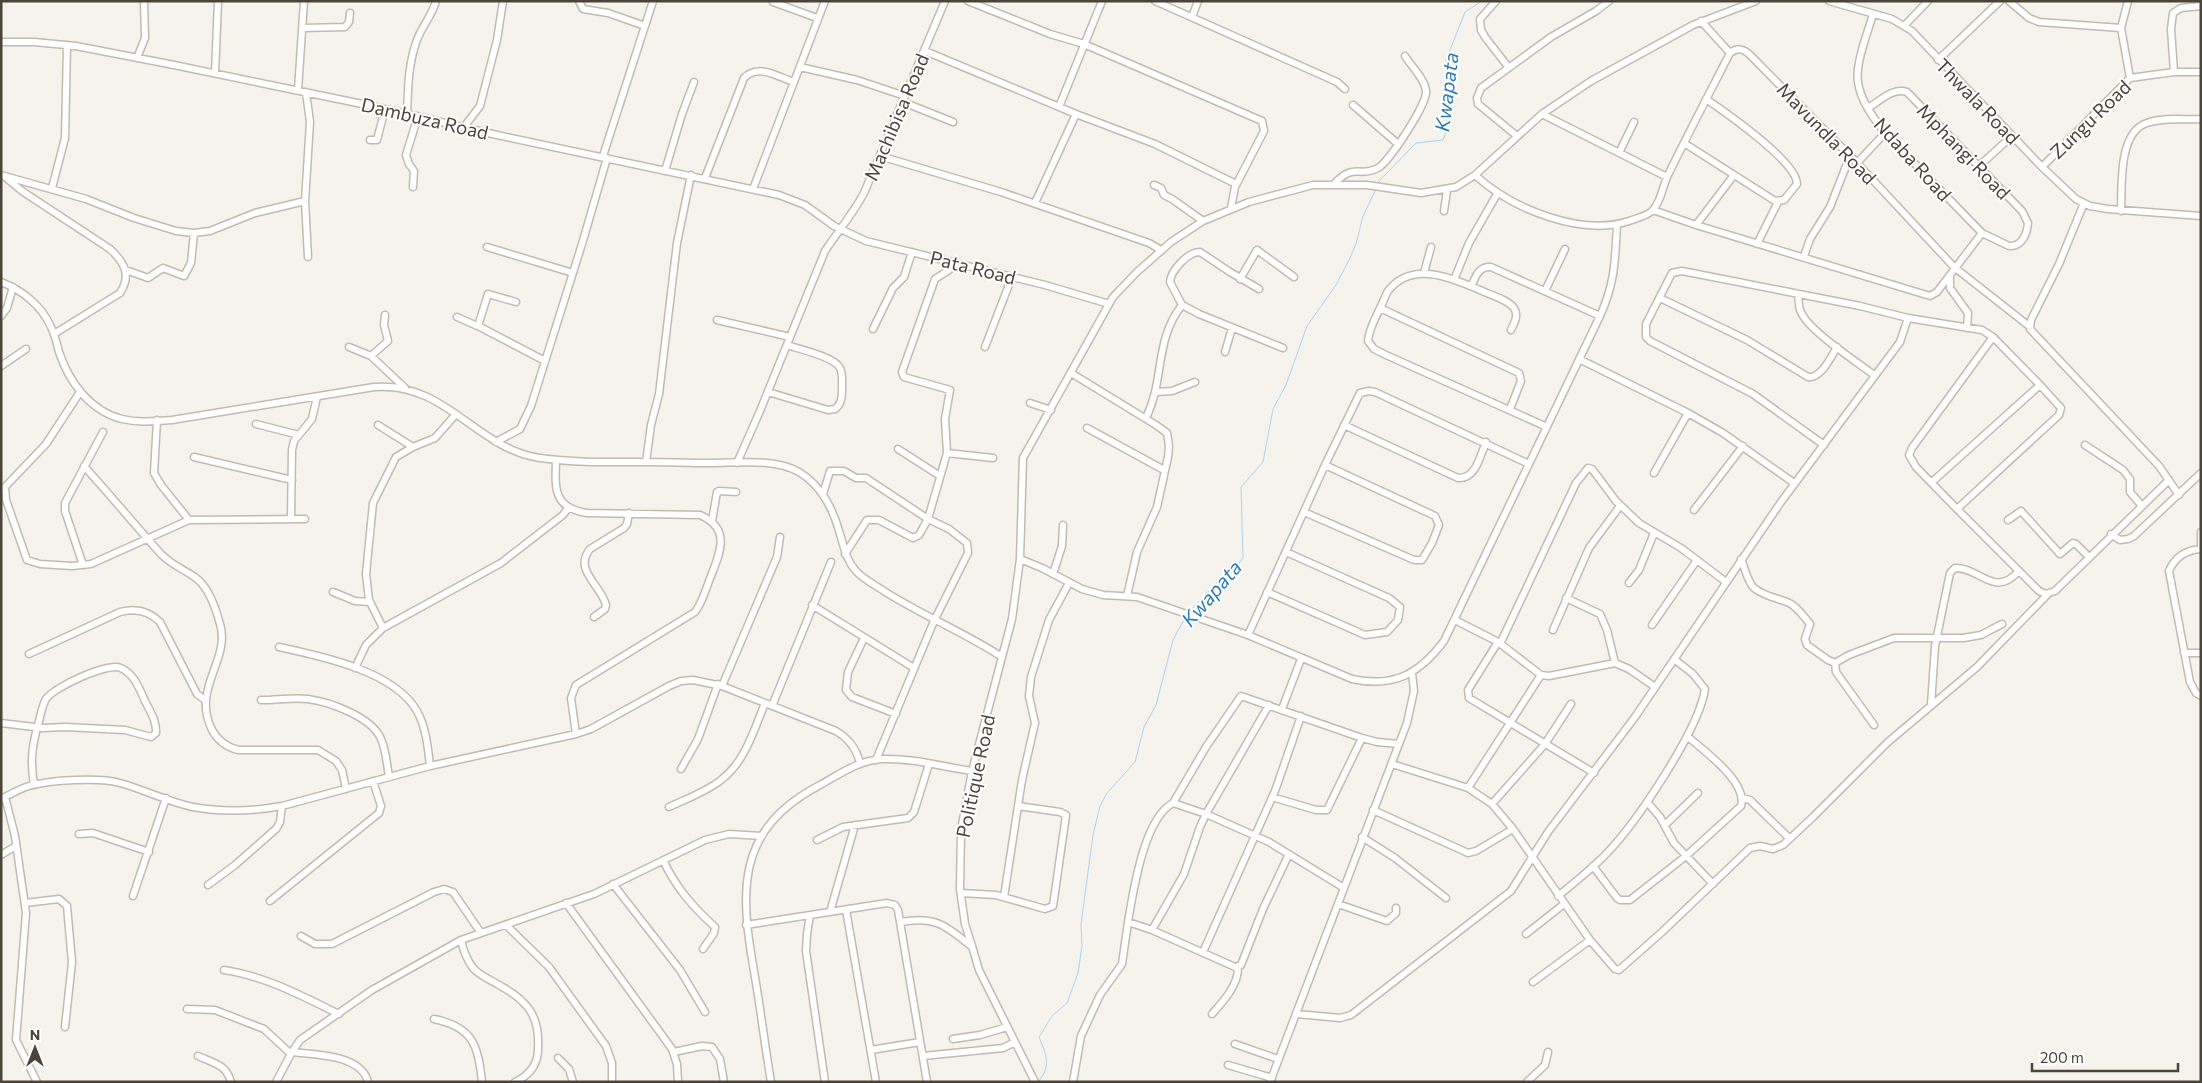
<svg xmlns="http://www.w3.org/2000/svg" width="2202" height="1083" viewBox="0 0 2202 1083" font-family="Commissioner,sans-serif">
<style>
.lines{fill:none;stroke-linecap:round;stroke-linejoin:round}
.stream{stroke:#a9d4f2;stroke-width:1}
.minor-casing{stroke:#c2bbae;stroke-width:9}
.minor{stroke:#fff;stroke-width:6}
.labels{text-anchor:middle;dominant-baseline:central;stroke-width:4;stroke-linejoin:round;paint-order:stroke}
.street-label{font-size:19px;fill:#4b4439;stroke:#fff}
.water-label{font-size:20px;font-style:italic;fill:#2e7ab2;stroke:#fff}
</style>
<rect width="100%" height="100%" fill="#f6f3ec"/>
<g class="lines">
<!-- stream -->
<path class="stream" d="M1378,185L1380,180L1416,143L1443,140L1446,132L1447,107L1446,60L1465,12L1482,1
M1188,613L1218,581L1233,570L1243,558L1241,487L1263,462L1273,409L1286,385L1307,326L1336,285L1350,258L1356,244L1363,216L1376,189
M1038,1082C1052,1066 1046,1054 1039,1037L1052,1016L1067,1003L1078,973L1082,946L1081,924L1093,835L1100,806L1107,793L1135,762L1144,727L1156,705L1173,640L1186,616"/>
<!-- minor casing -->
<g class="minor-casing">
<path id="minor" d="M579,1L583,9L608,13L645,26
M968,1L1050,34L1084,44L1262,121L1264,131L1235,187L1231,208
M1155,1L1337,82L1345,89
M1496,1L1480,19L1481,30L1485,37L1509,68
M1829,1L1892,19L1912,31L2042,167L2076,199L2090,206L2108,209L2201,216
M2009,1L2029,18L2039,22L2121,28
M2128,1L2121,28L2130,78
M773,2L817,18
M1192,17L1198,1
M1701,21L1730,53
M1905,25L1928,1
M303,28L345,27L349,22L350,13
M1,42H34L76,46L174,65L367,105L497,135L779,195L805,205L834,226L866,241L1045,285L1109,304
M925,51L1076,114L1155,144L1236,184
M137,58L145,38L144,1
M1938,60L2000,1
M800,67L857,80L905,96
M2174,72L2171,29L2173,13L2181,8L2201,6
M215,73L218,1
M298,90L304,1
M306,92L310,122L305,201L308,257
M903,102L953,122
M1353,105L1398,144
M1059,107L1102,1
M1868,108C1880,101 1893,87 1907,92L2022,211L2028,223C2027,234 2022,247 2009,246L1982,233L1885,133C1874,119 1860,100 1858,82C1855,64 1868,32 1873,14
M407,114C408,89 408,64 417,40C422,26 432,16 436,1
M1542,114L1667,177
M464,127L480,106L497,40L503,1
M1517,136L1478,104L1477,98L1481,88L1551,37L1596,11L1609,1
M370,140H377L385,109
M1684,143L1775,201L1784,200L1797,184C1797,162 1725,112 1706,99
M1619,153L1634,122
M603,156L653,1
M880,156L1001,192L1149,243L1161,250
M1857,163L1885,133
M1979,166L2012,136
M2042,167L2130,78L2174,72H2201
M665,171L682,114L694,82
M1,175L86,199L134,218L176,231L194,233L210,231L255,213L305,201
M1475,175C1512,209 1583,238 1632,220C1638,218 1649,215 1653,210C1661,202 1663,185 1668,175C1688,134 1709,94 1730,53C1737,48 1742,48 1749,54L1857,163L1954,267L2029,326
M4,176L22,191L110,249C124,262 132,275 120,293L54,334
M705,178L744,78C759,63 778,77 794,82
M1334,184C1355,162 1358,178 1378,168C1389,162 1428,103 1426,91C1425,79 1411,66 1405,56
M1154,185L1161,188L1164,195L1172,199L1203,221
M413,187L414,171L409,164L406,155L418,116
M52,188L65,138L67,45
M753,189L825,1
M1035,203L1076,114
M2084,203L2059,264L2031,320L2030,329L2159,466L2179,495
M1653,210L1696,225L1930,296L1937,292L1982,233
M1444,211L1447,190
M2121,211C2122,186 2118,132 2147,123C2162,117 2184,120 2201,119
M1696,225L1734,175
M1757,244L1778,202
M487,247L573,273
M1804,256L1810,239L1830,207L1850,156
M126,270L148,278L163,268L184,276L191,263L194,233
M1424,273L1431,247
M1950,275V288L1968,313L1967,328
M1240,279L1257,250L1294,277
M1454,280L1469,243L1497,194
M1,282C22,290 42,306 51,327C55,335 57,344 59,352C69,382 90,411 122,419C139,423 155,421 172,420L374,387C446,381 476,449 540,458C575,463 611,462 646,462C667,462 689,463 710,463C738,463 774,458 799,472C822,486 833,509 840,534C844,547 846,560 856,571C864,580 877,586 887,593C924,616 965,633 1002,657
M1471,286C1476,277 1478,266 1491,267L1600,316
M1545,291L1565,249
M1798,295C1799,301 1798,309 1802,314C1811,332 1857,362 1874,375
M1660,298L1747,340L1808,377C1821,379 1831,357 1837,347
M1182,305L1199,314L1283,348
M1380,308L1519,373L1521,381L1510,409
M1,316L7,308L13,287
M457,317L482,328L545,361
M717,320L790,337
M478,326L488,294L516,302
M873,329L893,288L904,277L912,252
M1511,330C1514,323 1519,316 1514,308C1507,299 1490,295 1480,290C1452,278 1412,260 1388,291C1385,296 1383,303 1380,308C1375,319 1369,329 1368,341L1374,349L1386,355L1547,427
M1993,337L1912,448L1909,455L1916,467L1957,509L2039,591L2046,594L2055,591L2169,480
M349,347L371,356L405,388
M985,347L1012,277
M1225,352L1232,328
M371,356L388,341L384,325L385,315
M1579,359L1688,413L1723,433L1794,483
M1,366L26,349
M1071,373L1156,425L1167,433L1169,446L1168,457L1157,507L1137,552L1127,596
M80,392L46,444L5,487L6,500L27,560L40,564L72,566L91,564L189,520L305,519
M768,392L828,410L835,409C842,404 842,396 842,388C842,382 843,374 840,368C835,357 799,349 787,345
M1156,392L1172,391L1195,382
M1030,403L1051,410
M1146,418C1165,379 1154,341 1182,305L1170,282C1171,270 1188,252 1200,252L1230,272L1259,289
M157,420L154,473L161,485L189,520
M256,424L299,435
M378,425L413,447
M1344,425L1458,478C1476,479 1480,456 1486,442
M1087,428L1164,470
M496,442L520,429L531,406L582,244L607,158
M1824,445L1753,394L1650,341L1646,337V324L1672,273L1682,271L1860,306L1908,318L1982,330L1993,337L2040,385L1932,482
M2085,445L2123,470L2130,479V492L2142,506
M898,449L940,476
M947,453L993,458
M194,457L292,480
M556,460C555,488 553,508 587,513L700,515C733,529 719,555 709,581C705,592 702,603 695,612L576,685L571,698L576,734
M646,462L651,425L659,394L677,243L691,175
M737,463L760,411L825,251C838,231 853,214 864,193L945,1
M84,466C110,495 135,525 161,554C170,564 185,570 196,578C208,587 216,609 220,624C231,660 191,688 212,730C218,741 226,747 238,750H318L336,761L342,770L346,789
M1654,473L1688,413
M823,494L830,471H844L856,478H866L928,519L919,535L913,538L879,520H867L845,554
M1957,509L2059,415L2061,408L2040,385
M1694,510L1743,446
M1304,512L1414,560H1422L1432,543L1439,525L1435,516L1325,465
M291,519L292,450L294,441L312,419L317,397
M2008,520L2021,511L2060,554L2073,543L2076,544L2089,557
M712,521L717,492L719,491L736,492
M2111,534L2120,540L2128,539L2134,536L2201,473
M2201,549C2185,550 2175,557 2169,571L2190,682L2196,693L2201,696
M2201,549V532
M1020,559L1042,568L1082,589L1103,595L1137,597L1248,635L1352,679C1394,688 1419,674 1444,641L1600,316C1615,283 1615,261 1617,225
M1741,559C1745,568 1747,581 1754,588C1764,596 1776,598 1787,602C1796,605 1804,617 1810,624L1805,639L1807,645L1828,660L1835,663L1849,655L1894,638H1963L1981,635L2002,624
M83,565L65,511V503L103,432
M1053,574L1062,546L1063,525
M1629,583L1639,570L1654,533
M333,592L355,601L370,602
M1267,592L1365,635L1387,632L1398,620L1400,607L1389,598L1286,552
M1566,598L1600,614L1607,630L1615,663
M812,605L914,668
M594,617L605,609L606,605C601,585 573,570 590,549L624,528L627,524L629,513
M1455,620L1498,642L1541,675L1549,676L1615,663L1629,669L1655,687
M1652,625L1697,560
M383,628L369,600L366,574L373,503L396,457L413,447L435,438L456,414
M1553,630L1589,548L1620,506
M1248,635L1325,465L1360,393L1369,391L1375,392L1529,464
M864,638L848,672L846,690L852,697L896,714
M1498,642L1468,690L1469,698L1594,773
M1500,644L1576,483L1588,468L1592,469L1616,501L1639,523L1681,548L1726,582
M279,647C321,656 394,671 417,711C426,727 428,748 430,766
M2184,653H2201
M29,654L120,612C135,608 149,611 160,622L197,694L205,700
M1835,663L1836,672L1874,725
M355,668L366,645L383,628L501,563L563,515L569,507
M722,686L777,557L780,537
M261,700C277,700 293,697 308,699C330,702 372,717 381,739C386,750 387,765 389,777
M1931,705L1935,646L1950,573L1955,568C1979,567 1994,598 2018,572
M772,706L831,562
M1282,709L1301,659
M1,723L42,728L65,727L125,730L151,737L156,733C157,722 150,711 145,701C139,688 135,675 121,668C108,662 54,687 46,699C42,706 41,714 39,721C32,745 30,760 34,785
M876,760L934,621L968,553L967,543L949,529L928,519L947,453L945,419L950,390L904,377L902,372L935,279L949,270L953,262
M1392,764L1468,788L1492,804L1513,829L1590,940L1615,969L1619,970L1662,932L1750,848L1760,846L1773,849L1783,845L1813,817L1888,742L1977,667L2049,593
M681,769L698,739L718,684
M1468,788L1541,675
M5,797L15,836L26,913L16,1040L37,1082
M1272,797L1316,810H1327L1362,738
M1742,798L1750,800L1789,838
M1,799C11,794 19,789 29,786C50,780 100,777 120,783C145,790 169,802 193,807C221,812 254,811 282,806L430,766L576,734L591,729L669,686L681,681L693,680L722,686L836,731C849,739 856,748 860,763
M1647,802L1660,817L1674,843L1713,884
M1173,803C1144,818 1133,892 1128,922L1152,930L1235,967L1241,965L1263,909L1289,854
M1492,804L1545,744L1571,704
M669,807C686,799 706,792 721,780C745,762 754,730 765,703
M1373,810L1468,853L1476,851L1513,829
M1665,825L1698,793
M79,834L93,833L149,852
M1362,837L1395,858L1446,898
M817,840L843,827L908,818L914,812L929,764
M1,855L16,846
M663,860C676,888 693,907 715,927L714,933L703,949
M1593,866L1617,898L1620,900H1630L1686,856L1741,806C1748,782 1704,751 1687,736
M613,884L680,970L705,1012
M208,885L235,865L276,829L280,822L282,806
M1344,888L1269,842L1206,814L1173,803L1206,747L1241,696L1362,738L1377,742L1399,744
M961,893L996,895L1045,909L1053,906L1066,815L1060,812L1018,806
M133,896L166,798
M1558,896C1575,882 1593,868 1607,853C1636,823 1699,730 1705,689L1693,674L1674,659
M1004,897L1022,780L1035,723L1029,696L1031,677L1049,620L1069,583
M270,901L379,813L381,806L373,781
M25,903L59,899L67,906L72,962L65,1027
M566,903L672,1049L677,1064L678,1082
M1338,904L1387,921L1396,913V908
M846,910L876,1082
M830,912L855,825
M810,915L807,934L806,951L825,1082
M901,922C935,916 945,925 971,946
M506,925L549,967L606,1046L612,1063V1082
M746,925L887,903L895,905L898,910L927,1082
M1152,930L1184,874L1200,827L1206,814L1269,705
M1526,934L1564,904
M301,936L315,944H332L434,892L444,889L453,892L481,933
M461,940C463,949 467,960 473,968C480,976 491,980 499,985C528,1001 540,1016 538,1049C538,1065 530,1075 515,1082
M1203,952L1275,791L1301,716
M224,970C265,976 302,996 339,1014
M1533,982L1590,940
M187,1009L215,1010L264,1029L291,1054
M1212,1014C1223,1002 1239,984 1238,967
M1297,1014L1340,1018L1351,1015L1511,891L1548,832L1635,717L1781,502L1900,342L1908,318
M434,1019C473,1027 478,1045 482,1082
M953,1039L980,1035L1007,1027
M1235,1044L1278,1059
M871,1050L920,1042
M292,1052C315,1055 361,1054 368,1082
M674,1052L702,1046L712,1047L720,1059L724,1082
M198,1056C213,1063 226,1064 231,1082
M923,1056L1003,1048L1015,1042
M558,1058L569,1069L573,1082
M1228,1065L1272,1078
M276,1082L292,1052L300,1040L372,990L461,940L594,894L705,840L729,834L762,836
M771,1082C765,1047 761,1012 755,977C740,893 734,830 820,785C840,774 859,760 883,759C913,758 943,767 972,771
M1035,1082L979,970L972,946L965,924L960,889L961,830L972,771L1012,619L1020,559L1023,458L1113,297L1137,272L1171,242L1203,221L1249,202L1313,185H1367L1421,193L1456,187L1475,175L1542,114L1591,81L1693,25L1756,1
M1073,1082L1081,1036L1100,995L1122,964L1128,922
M1270,1082L1407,723L1414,691L1412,673
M1527,1082L1545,1065L1548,1052"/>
</g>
<!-- minor -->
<use href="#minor" class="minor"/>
</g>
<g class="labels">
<!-- street labels -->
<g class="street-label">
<text transform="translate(1978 101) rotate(46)">Thwala Road</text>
<text transform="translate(896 117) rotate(-67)">Machibisa Road</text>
<text transform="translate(425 118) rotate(13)">Dambuza Road</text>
<text transform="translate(2090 119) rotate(-44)">Zungu Road</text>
<text transform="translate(1827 133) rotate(46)">Mavundla Road</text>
<text transform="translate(1964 151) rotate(46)">Mphangi Road</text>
<text transform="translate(1913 159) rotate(48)">Ndaba Road</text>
<text transform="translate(973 267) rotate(14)">Pata Road</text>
<text transform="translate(975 776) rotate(-78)">Politique Road</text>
</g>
<!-- water labels -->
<g class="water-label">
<text transform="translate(1446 92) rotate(-83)">Kwapata</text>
<text transform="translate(1211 593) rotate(-49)">Kwapata</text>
</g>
</g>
<!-- border -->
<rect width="2202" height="1083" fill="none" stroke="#4b4439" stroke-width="5"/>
<!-- north arrow -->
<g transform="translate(35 1048)" stroke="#ffffff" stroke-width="4" paint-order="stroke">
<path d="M0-4L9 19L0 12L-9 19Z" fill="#4b4439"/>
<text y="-8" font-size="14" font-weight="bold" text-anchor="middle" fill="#4b4439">N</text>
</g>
<!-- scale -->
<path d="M2032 1063v8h146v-8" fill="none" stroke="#4b4439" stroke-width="2.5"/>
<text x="2040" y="1063" font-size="15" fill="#4b4439" stroke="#ffffff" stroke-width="4" paint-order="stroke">200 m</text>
</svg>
